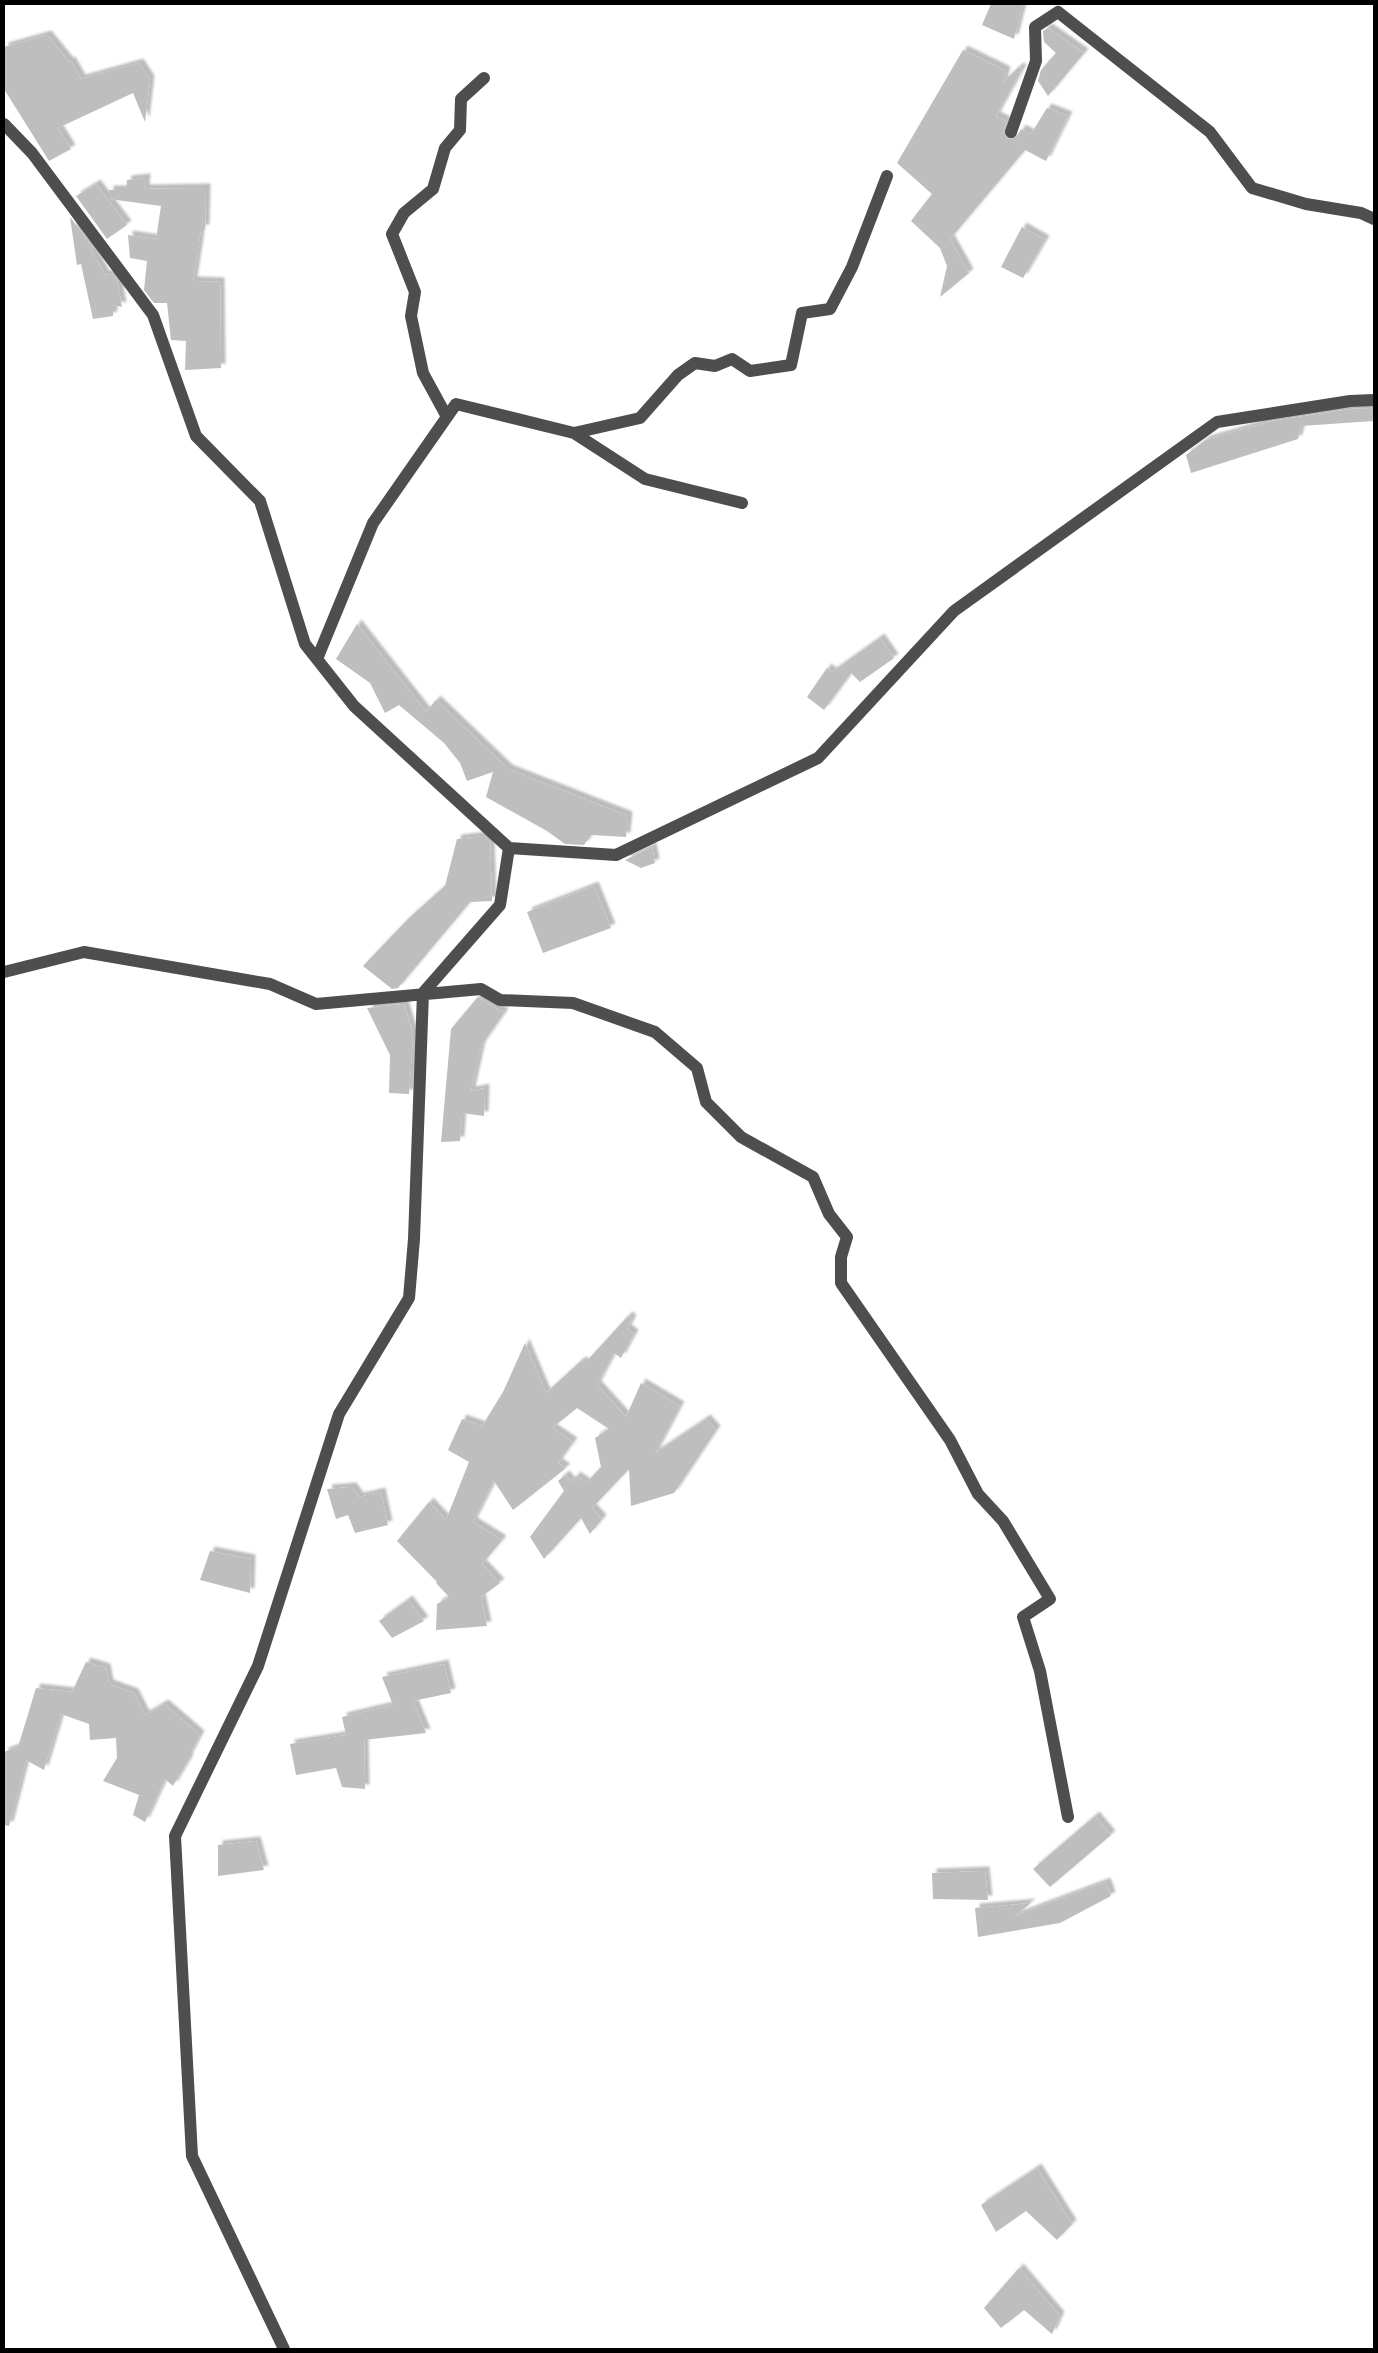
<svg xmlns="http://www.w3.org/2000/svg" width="1378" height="2353" viewBox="0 0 1378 2353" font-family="Rubik,sans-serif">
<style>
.building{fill:#bebebe;filter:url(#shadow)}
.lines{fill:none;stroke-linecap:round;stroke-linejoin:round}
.minor{stroke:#4e4e4e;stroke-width:12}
</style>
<defs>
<filter id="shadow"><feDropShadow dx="4.5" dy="-4.5" stdDeviation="1" flood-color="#0004"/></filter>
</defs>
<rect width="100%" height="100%" fill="#fff"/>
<!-- building -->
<path class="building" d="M991,4H1023L1014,39L982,25Z
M1048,28L1084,53L1048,96L1038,81L1041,70L1056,53L1044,42L1043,31Z
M47,35L69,62L71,61L81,79L139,63L150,80L145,122L133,93L58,128L71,149L49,161L4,89V47Z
M963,50L1006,71L1003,82L1019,67L1022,69L996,116L1006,121L1003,133L1008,139L1016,138L1021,129L1031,134L1047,108L1068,116L1046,161L1025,150L950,239L969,273L940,297L947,266L940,248L911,221L932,194L897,163Z
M146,178L145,189L206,188L205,229H201L193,281L220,282L221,368L185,370L186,341L171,340L167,303H154L144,290L147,261L130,258L128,235L156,239L161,206L109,199V190H126L127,180Z
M96,184L127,225L107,239L76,196Z
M70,217L93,248L91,250L105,275L112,274L117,280L122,307L113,305V316L93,319L81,264L77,265Z
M1022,227L1045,240L1023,278L1001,267Z
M1374,408V421L1301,426L1298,439L1191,473L1186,455L1206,440L1272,421L1351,409Z
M357,624L426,712L436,700L508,769L628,816L626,837L591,835L584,845L565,844L547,831L486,797L493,772L467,781L460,763L444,743L399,705L385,713L370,683L336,659Z
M880,638L894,658L860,682L851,673L824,710L807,697L827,668L832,672Z
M484,836L490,842L492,901L470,902L398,988L392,989L363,966L408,919L445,886L457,839Z
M652,847L655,863L641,868L625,860Z
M594,886L611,928L543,953L527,912Z
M478,997L504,1013L481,1046L471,1091L485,1088L484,1116L462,1113L460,1141L441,1142L451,1029Z
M404,1004L413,1034L409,1094L389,1093L390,1055L367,1008Z
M628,1316L632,1319L627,1329L634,1334L621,1358L614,1353L597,1385L626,1417L641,1383L680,1406L655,1453L706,1419L716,1430L674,1493L631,1506L629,1469L592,1508L602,1519L590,1534L581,1518L544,1559L530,1537L564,1491L558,1481L565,1475L571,1482L576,1476L586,1483L601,1467L595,1438L609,1429L577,1408L552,1428L573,1442L558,1463L566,1468L513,1510L494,1481L473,1522L502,1540L482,1564L500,1583L481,1597L487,1626L436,1630L437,1604L449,1597L436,1583L437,1582L397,1541L429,1502L446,1520L469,1462L448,1450L462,1419L482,1426L503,1392L525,1343L546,1393L581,1361L585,1363Z
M352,1487L359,1497L381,1492L388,1525L355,1533L348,1515L336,1519L327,1489Z
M210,1551L251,1559L250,1593L200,1580Z
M408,1600L424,1621L392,1638L379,1621Z
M86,1662L106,1668L109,1684L134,1693L145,1715L164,1704L200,1735L188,1758L189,1759L173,1786L165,1779L145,1822L133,1815L139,1795L103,1781L117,1758L116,1738L90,1740L89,1724L61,1714L44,1770L26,1760L9,1826L4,1825V1752L18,1747L36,1688L72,1692Z
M444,1664L451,1693L413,1701L426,1733L364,1740L365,1789L342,1787L336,1768L296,1775L290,1744L346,1735L342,1717L393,1705L382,1677Z
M1095,1816L1111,1835L1050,1887L1033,1869Z
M256,1841L264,1870L218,1876V1845Z
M985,1871L988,1900L933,1899L932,1873Z
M1106,1882L1111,1896L1060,1923L978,1937L975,1908L1031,1903L1015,1916Z
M1037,2168L1072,2224L1057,2240L1026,2211L996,2232L981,2205Z
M1019,2268L1060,2316L1052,2334L1024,2310L1001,2328L984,2308Z"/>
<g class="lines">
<!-- minor -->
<path class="minor" d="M4,124L32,153L153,315L196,436L260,501L305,644L354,706L509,848L616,855L818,758L954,611L1217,422L1350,401L1374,400
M1011,132L1036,61L1035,27L1058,12L1210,132L1252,188L1306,204L1361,213L1374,219
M447,417L423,373L411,316L415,292L392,234L404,213L433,189L445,148L460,130L461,99L484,78
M574,433L640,418L678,375L695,363L715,366L732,359L750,371L791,365L802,313L830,309L852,267L887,176
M317,659L373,523L456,404L574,433L645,479L742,503
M4,972L84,952L270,984L316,1004L481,989L500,1000L573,1003L655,1032L697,1068L706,1102L741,1137L813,1177L829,1214L847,1237L841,1257V1283L950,1440L978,1494L1003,1521L1050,1599L1023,1617L1040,1671L1068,1817
M284,2349L192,2156L175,1836L258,1666L339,1414L409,1298L414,1239L423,993L500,905L509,848"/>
</g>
<!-- border -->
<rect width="1378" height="2353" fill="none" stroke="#000000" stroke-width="10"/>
</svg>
